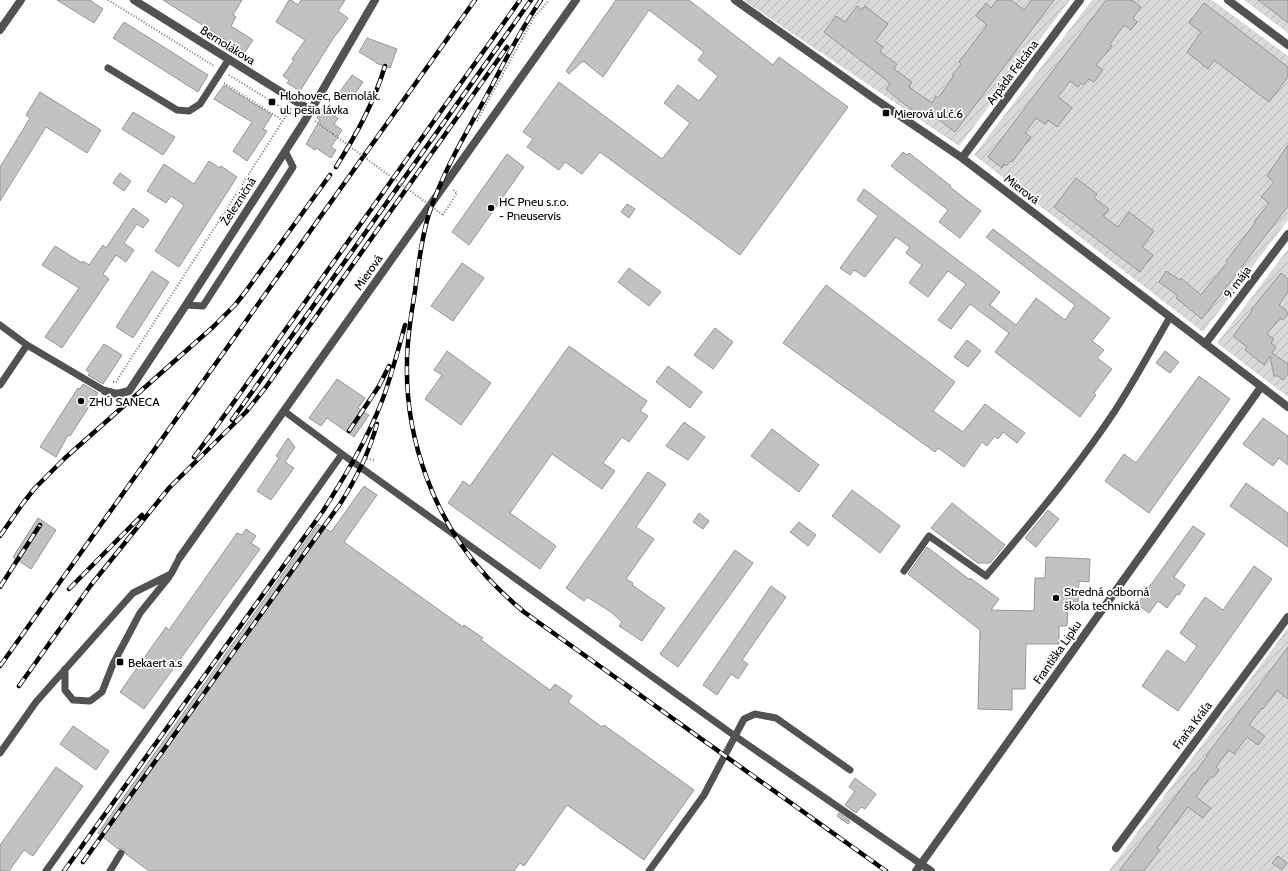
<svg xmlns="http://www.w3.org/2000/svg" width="1288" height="871" viewBox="0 0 1288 871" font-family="Cabin,sans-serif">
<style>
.garden{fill:url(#garden-furrows)}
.building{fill:#c2c2c2;stroke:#969696}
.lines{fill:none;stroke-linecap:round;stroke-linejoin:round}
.path{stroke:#747474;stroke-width:2;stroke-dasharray:1 2;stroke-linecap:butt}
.lane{stroke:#525252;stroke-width:7}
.street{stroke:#525252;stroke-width:8}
.rail-casing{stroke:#000;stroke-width:4.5}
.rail{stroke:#fff;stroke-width:3;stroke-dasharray:9;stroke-linecap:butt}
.path-bridge{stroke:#747474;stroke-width:2;stroke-dasharray:1 2;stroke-linecap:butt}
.poi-dot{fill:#000;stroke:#fff;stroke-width:1.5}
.labels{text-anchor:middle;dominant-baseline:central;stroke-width:3.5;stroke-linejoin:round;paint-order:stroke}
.street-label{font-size:12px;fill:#000;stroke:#fff}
.poi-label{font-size:12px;fill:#000;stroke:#fff;text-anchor:start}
</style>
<defs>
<pattern id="garden-furrows" width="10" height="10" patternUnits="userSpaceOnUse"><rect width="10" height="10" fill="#d9d9d9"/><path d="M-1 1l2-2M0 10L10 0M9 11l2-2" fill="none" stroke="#b8b8b8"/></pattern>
</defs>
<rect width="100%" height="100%" fill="#fff"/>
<!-- garden -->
<path class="garden" d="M743,0H1070L959,146Z
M1092,0H1212L1288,56V220L1203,332L974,155Z
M1244,0H1288V33Z
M1288,249V397L1217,343Z
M1288,628V871H1109Z"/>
<!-- building -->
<path class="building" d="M57,0H90L103,9L94,23Z
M163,0H242L233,15L236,17L231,26L253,40L245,52Z
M289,0H291L298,5L301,0H345L338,11L348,18L337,34H336L300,91L287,83L289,80L283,76L294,60L292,59L305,40L276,22Z
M616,0H689L773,65L779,57L848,107L740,255L600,152L582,174L565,162L559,170L527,147L533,139L523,132L559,82L662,159L690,123L664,103L678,85L699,101L718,76L698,60L704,52L649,10L603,77L583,61L569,74L566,71Z
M997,0H1011L1024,10L1032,0H1054L955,132L930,113L925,119L899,100L886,89L890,83L824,32L836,16L845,22L857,6L862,10L865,6L888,24L875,41L883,47L880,52L897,64L894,69L912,82L909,87L932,103L936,96L938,98L954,76L952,75L961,64L959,62L987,25L976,16L986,3L991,8Z
M1106,0H1132L1141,7L1133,18L1137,22L1131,30L1124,25L1110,44L1112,46L1096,65L1103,70L1094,82L1089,79L1083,85L1081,83L1078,87L1070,81L1058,97L1072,108L1057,127L1048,120L1045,124L1036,118L1025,133L1031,137L1012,162L1011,161L1006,166L1004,164L1002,168L988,157Z
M1258,0H1288V23L1274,12Z
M1204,3L1288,67V77L1269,102L1214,60L1208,69L1187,52L1201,32L1189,23Z
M124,22L208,75L198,92L113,38Z
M367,38L397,49L390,68L376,63V62L359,52Z
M352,75L363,82L349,102L338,94Z
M224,85L272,115L263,129L267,131L247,161L233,151L252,122L214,99Z
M40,92L101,130L87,153L46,127L0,201V167L30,118L26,115Z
M322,109L338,118L334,124L342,130L331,147L336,150L331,158L316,148L315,150L306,144L320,120L317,118Z
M133,112L175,137L163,155L122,129Z
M1288,145V206L1202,319L1176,298L1178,296L1159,282L1166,271L1180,280L1181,278L1201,295L1215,277H1216L1227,263L1226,261L1255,223L1254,222L1269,203L1261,197L1274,182L1267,176Z
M903,152L907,155L909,153L951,186L950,187L981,211L960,238L939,222L948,210L891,166Z
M507,154L524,167L469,245L452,232Z
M209,161L220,168L221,166L237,177L179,267L155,251L184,205L171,196L166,203L147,191L164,164L194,184Z
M120,173L131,181L124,191L113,183Z
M1076,178L1097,194L1094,198L1109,209L1103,216L1118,227L1129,212L1154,231L1142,247L1153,255L1140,272L1054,207Z
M864,189L1000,292L990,305L1016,325L1036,298L1065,320L1075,305L986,237L993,229L1110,318L1092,341L1104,350L1097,358L1112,369L1094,393L1096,395L1080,417L995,352L1009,333L970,304L951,329L938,320L966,284L948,271L928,297L909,283L922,265L906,253L910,247L896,237L865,277L854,270L850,275L840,268L878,216L857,200Z
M627,204L635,209L629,218L621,212Z
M133,208L149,220L143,228L137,224L124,243L134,250L126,262L116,255L103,274L109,279L62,348L45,337L79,288L42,265L55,246L82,263L83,261L89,265L103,245L106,248Z
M462,263L484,278L453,321L431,306Z
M629,268L661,292L649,306L618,282Z
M152,271L169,282L133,338L116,327Z
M1281,273L1288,279V292L1279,305L1286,310L1288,314L1283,320L1280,318L1267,334L1274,339L1271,343L1276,347L1272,353L1288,364V374L1283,380L1278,376H1274L1270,356L1264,365L1245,350L1247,347L1233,336L1252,311L1251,310Z
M826,285L955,382L933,411L963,432L985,404L1025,433L1017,443L1003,432L998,439L995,436L987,446L982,442L964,467L938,448L935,452L783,343Z
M715,328L733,342L713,369L694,355Z
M967,340L981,351L968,367L954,357Z
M104,344L122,355L103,384L88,375L90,373L86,370Z
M569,346L647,401L640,411L648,416L629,442L622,437L603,463L615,471L602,489L552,454L510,513L556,546L540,569L448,503L463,481L470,486Z
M447,351L491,383L461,425L425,399L442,375L434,370Z
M1165,351L1179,362L1170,373L1156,363Z
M668,366L702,392L690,408L656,382Z
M1199,376L1230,399L1149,513L1105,481L1124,454L1136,463Z
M337,379L365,398L358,408L369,415L354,437L327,418L321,426L309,418Z
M83,384L98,393L70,436L68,435L56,457L40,447L78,388L80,389Z
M1263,418L1288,436V465L1279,458L1273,466L1243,444Z
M684,422L705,437L688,460L666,446Z
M772,429L819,465L799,492L751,456Z
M288,438L295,447L285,462L294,468L271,500L257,491L279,458L276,456Z
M648,472L666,484L636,527L654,539L626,579L633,583L632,585L665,608L642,641L619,626L622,622L611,612L587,597L584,601L566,588Z
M1246,483L1288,513V547L1230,506Z
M364,486L377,495L344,542L463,627L464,625L483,638L481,640L550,690L555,684L572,696L568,702L602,727L604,725L694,790L644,860L567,805L524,866L520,863L514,871H149L126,854L124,849L121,848L118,849L98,833L318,524L331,532Z
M852,490L900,526L880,553L832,516Z
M952,503L1005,545L990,563H978L931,528Z
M1048,510L1059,519L1036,547L1025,538Z
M699,513L709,521L703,529L693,522Z
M38,518L56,530L31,569L13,557Z
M799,522L816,535L808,546L790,532Z
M1193,526L1205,534L1174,577L1185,585L1179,595L1177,594L1167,608L1158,601L1149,613L1137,604Z
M246,529L256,536L251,543L260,549L144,709L120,692L166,627L169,630L237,533L242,535Z
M927,547L970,580V578L999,599L991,610L1034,611L1035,578H1045L1046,557L1090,559L1089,582L1079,581L1078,602H1068L1067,626H1059V644H1026L1025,689H1012V710L978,709L980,630L908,574Z
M735,550L753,563L678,667L660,654Z
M1254,566L1272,579L1178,711L1142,686L1167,650L1185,663L1197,646L1180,633L1205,597L1223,610Z
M771,586L786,597L742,660L748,664L738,679L731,674L717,695L703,685Z
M1288,647V699L1277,690L1263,709L1262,708L1249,725L1265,736L1258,745L1247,737L1234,754L1229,750L1216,767L1219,770L1213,778L1211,776L1196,797L1211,808L1203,818L1188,807L1157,848L1160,850L1144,871H1119L1194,772L1195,773L1207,756H1206Z
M73,726L109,751L96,770L60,744Z
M56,767L83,786L33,856L24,850L9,871H0V845Z
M855,778L876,794L865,809L861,807L856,813L845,805L855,791L849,787Z
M839,813L850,821L848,824L837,816Z
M1278,856L1287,863L1282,870L1272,863Z"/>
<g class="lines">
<!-- path -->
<path class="path" d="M108,0L214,66
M229,75L297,117
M224,83L282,120
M315,121L333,134
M477,121L533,19L549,0
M443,215L457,193L452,189
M113,382H116L291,108
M364,458L374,460"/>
<!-- lane -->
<path class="lane" d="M108,68L177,110L189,111L200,104L229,59
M186,305L203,306L293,167L285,151
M0,325L27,345L0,385
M27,345L105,391
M284,411L342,454
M904,571L929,536L986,576C1027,527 1069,478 1106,424C1130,390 1149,353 1170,317
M65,669V690L73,700L90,701L102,692L113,664L140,613L169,577
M0,753L36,702L133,593L171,574L180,557
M46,871L342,454L735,736L921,864
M110,871L121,853
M649,871L704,795L744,719L755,714L776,718L850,770"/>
<!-- street -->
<path class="street" d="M134,0L310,110
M735,0L875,99L962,158L1288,407
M1228,0L1288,45
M0,30L21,0
M962,158L1080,0
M1205,344L1288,234
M105,391L117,394L129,391L186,305L304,122L375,0
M180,557L576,0
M1116,848L1288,617
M916,871L921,864
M931,871L921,864L1261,387"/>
<!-- rail casing -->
<g class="rail-casing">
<path id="rail" d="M541,0C520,30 504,63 487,95C465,135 442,173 428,217C421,241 418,267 415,291C411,315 407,338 407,362C405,439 434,520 487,577C499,590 511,601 524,612L886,871
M336,167C357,133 373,105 385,66
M232,420L531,0
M349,431L379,386L389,366
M194,457L214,430L520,0
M0,536L23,503L35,488L65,458L213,327L235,305L246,291L330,175
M0,587L40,525
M69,589L142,515
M0,666L475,0
M19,686L91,585L169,488L246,412L266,387L507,47
M83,862L340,504C356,479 369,453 377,424
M64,871L323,511C345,476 367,440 382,401C391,377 398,351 405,325"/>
</g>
<!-- rail -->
<use href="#rail" class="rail"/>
<!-- path-bridge -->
<path class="path-bridge" d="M333,134L443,215"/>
</g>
<!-- markers -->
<g class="poi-dot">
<rect x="268" y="98" width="8" height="8" rx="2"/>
<rect x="882" y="109" width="8" height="8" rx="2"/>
<circle cx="491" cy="208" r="4"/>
<circle cx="81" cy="401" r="4"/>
<circle cx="1056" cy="598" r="4"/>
<rect x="116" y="658" width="8" height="8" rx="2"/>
</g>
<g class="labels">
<!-- street labels -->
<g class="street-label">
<text transform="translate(228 45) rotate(32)">Bernolákova</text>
<text transform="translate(1012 72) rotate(-53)">Arpáda Felcána</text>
<text transform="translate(1022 189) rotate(37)">Mierová</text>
<text transform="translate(238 201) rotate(-57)">Železničná</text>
<text transform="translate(368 272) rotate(-55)">Mierová</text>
<text transform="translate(1237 282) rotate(-53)">9. mája</text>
<text transform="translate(1057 652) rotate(-55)">Františka Lipku</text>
<text transform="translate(1192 725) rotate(-53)">Fraňa Kráľa</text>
</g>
<!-- poi labels -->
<g class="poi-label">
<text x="280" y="95">Hlohovec, Bernolák.<tspan x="280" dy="14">ul. pešia lávka</tspan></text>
<text x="894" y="113">Mierová ul.č.6</text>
<text x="499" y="201">HC Pneu s.r.o.<tspan x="499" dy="14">- Pneuservis</tspan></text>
<text x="89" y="401">ZHÚ SANECA</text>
<text x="1064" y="591">Stredná odborná<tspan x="1064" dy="14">škola technická</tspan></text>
<text x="128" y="662">Bekaert a.s</text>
</g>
</g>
</svg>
